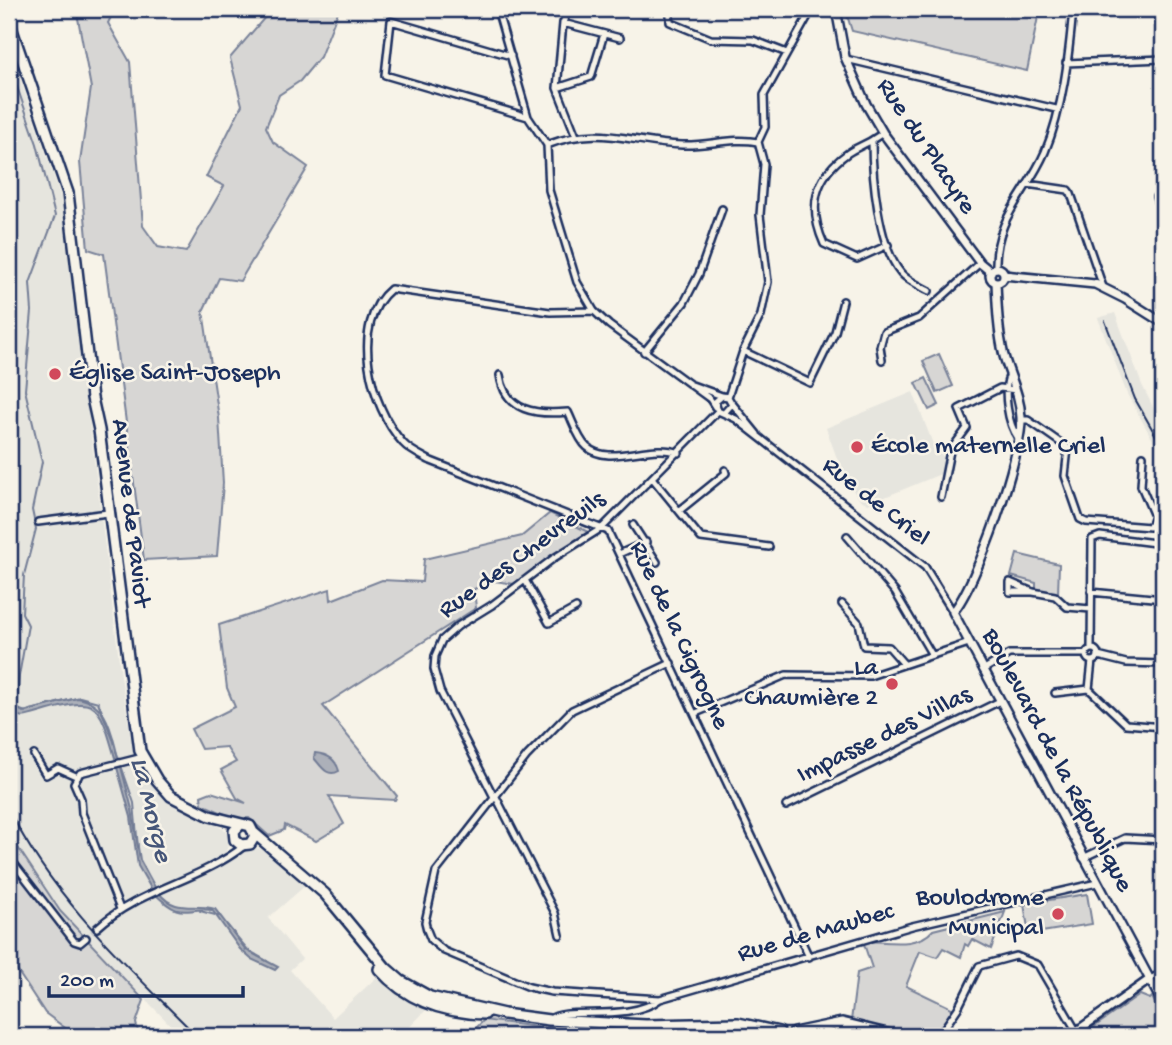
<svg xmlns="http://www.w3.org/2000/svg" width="1172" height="1045" viewBox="0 0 1172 1045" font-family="'Gochi Hand',sans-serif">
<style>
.built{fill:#e6e5de}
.green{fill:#d7d6d4;stroke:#798299;stroke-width:2}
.water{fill:#acb0b9;stroke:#727c95;stroke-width:2}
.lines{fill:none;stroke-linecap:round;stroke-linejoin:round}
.stream{stroke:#727c95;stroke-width:2}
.minor-tunnel{stroke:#cbcccc;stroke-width:5;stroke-dasharray:5 2.5;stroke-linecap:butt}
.minor-casing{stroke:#1b2f5e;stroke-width:10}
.tertiary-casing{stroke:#1b2f5e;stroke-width:12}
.primary-casing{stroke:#1b2f5e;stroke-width:14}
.minor{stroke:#f7f3e8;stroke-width:5}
.tertiary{stroke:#f7f3e8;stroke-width:7}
.primary{stroke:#f7f3e8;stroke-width:9}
.rail{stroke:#1b2f5e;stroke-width:2}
.poi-dot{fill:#d1495b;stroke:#f7f3e8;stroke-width:2.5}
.labels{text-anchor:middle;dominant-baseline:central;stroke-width:5;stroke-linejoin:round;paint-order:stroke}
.street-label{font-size:26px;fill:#1b2f5e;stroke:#f7f3e8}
.poi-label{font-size:26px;fill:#1b2f5e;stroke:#f7f3e8;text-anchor:start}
.water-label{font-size:28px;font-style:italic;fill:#465679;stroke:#f7f3e8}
</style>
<rect width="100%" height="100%" fill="#f7f3e8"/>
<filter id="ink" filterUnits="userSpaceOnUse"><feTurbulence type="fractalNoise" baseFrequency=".0143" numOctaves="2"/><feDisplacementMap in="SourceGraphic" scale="14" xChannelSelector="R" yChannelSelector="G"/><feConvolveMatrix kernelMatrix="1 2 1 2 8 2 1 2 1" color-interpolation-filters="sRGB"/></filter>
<g filter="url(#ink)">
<!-- built -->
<path class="built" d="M9,47L62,200L121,676L135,763L169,800L225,830L230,840L225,854L259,848L273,855L306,885L268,918L302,959L290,970L333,1018L380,974L399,992L427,1009L401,1036H181L60,911L39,883L9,829Z
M1115,313L1142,385L1163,427V458L1127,394L1098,318Z
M913,392L936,452L940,451L945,462L943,473L868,504L859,499L843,475L826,428Z"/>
<!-- green -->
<path class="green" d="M272,9H339L320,57L300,81L279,95L266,127L273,142L308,167L240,281L219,278L203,311L219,418L223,483L217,556L144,560L104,254L88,249L80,162L91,88L77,13L111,17L108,23L130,62L143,226L158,247L186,252L224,186L206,177L242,105L230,58Z
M845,9H1046L1039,12L1027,71L852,31Z
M939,354L953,386L937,393L923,361Z
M926,378L939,405L929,410L916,383Z
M550,513L588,532L514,584L495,581L474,589L476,608L323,706L397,796L395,800L329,796L344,824L316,841L285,825L284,830L269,836L249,818L236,819L202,804L201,796L211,792L246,803L237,798L221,770L236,762L226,747L201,749L191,729L235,707L227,688L219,625L330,589L331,600L382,580L422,582L424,559L522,536Z
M1017,554L1059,564L1058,594L1036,589V583L1011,576Z
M9,834L60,911L144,1000L136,1023L139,1036H76L45,1013L9,958Z
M1087,894L1092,924L1029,934L1024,904Z
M1005,912L991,949L972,939L968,946L965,944L961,957L943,948L937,957L920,951L906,986L954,1009L933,1036H901L851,1021L857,973L872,968L863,941C886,941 917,949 933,930Z
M1140,995L1150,999L1152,997L1163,1019V1036H1081Z
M484,1020L553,1029L640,1034L468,1036Z"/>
<!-- water -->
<path class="water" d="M77,698C108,702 111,732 118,757L115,758C98,697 96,696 35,714C27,716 22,719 15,714L16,707L23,712Z
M315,753C327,754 336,759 339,771C327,778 321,766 314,758Z
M120,763L132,809L140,860L156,889L152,890L138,866L131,817L116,764Z
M159,893C176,914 193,903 215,909L246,950L278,967L275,970L251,959L240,949L212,910C183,907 183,921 155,894Z"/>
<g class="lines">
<!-- stream -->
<path class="stream" d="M9,64L37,144L55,216L30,283L32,311L25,390L42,462L32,510L36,529L24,575L22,613L28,625L19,676L17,709L26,712
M31,710L80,697L98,702L113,739
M116,751L134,803L138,848
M200,911L219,916
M227,925L248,950L267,961"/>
<!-- minor-tunnel -->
<path class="minor-tunnel" d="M86,938L97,928"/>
<!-- minor casing -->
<g class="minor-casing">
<path id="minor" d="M497,9L528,117L547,145L549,190L577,282L594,311L609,325L710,399L715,407
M568,9L563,23L557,88L576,136
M670,9V22L711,39L753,40L787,53
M563,23L620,38
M511,56L391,21L385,75L528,117
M846,59L1056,109
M1066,63L1163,59
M557,88L591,77L604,34
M883,133L872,140C872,176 878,246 901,273C908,281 920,286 929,291
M872,140C864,145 855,148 848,153C813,178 808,208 824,244L857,259L888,245
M547,145C600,124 629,143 682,145C709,146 732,137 758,142
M1027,184L1068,190L1071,194L1103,287
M1163,190L1156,197L1163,220
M996,269C994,218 1027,194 1045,152C1063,109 1069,55 1073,9
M594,311L550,312L391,289C349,323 370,407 403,443C410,451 422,456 431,461L608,531L809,957
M743,351L810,383L835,332L843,301
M644,352L684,303L699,274L722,209
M882,360L880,347L884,332L919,318L980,263
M1010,374C1002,391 1008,424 1018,438
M500,375C505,412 537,415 568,412C573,422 578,439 587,447C609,467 650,442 679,453
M692,385L722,396
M728,397L743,351L761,315L768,282L760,215L764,164L758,142L765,127L764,95L812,9
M731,402L757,434
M724,413L732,404L728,397L722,396L715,402L718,411L736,419L925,567L953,612
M1022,420H1028L1068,448L1065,476L1080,519L1086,522L1150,527L1154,516L1141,486L1143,456
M653,479L701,538L769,547
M941,497L950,451L967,428L959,409L1000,388L1016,390
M679,511L726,473L725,470
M38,522L108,513
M633,525L657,562
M847,536L895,592L932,655
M619,554L646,542
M525,580L549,623L576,608
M1033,592H1010V582L1033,592L1055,596L1067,607L1091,609
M1091,592L1163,599
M842,604L859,623L864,646L889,647L903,663
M1091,648L1092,539L1100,536L1163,544
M1086 655a6 6 0 1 1 12 0a6 6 0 1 1-12 0Z
M1098,656L1126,663L1163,664
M1092,661L1089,689L1126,724L1163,727
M983,670L1009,654H1086
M1055,693L1089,689
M696,713L786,675L870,676L969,643
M34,755L46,775L58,768L78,777
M495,795L555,913L560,935
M494,797L440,691L434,669L435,656L442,640L458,626L492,605L554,558L602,528L718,411
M786,806L1000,701
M9,857L74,941L80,943L86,938
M1083,858L1125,838L1163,840
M120,909L82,813L81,799L74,783L80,773L143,757
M97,928C139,889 200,881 244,846
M1149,980L1163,972
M660,999L552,992L529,987L444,951L431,940L427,930L425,922L436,872L527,756L572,710L671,663
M550,1019C566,1006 629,1023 660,999L912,926L1097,883
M643,1036L646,1025
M939,1036L958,1008L979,966L1016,956L1038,965L1077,1032"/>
</g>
<!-- tertiary casing -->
<g class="tertiary-casing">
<path id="tertiary" d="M836,9L845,57L866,104L883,133L980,263L991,272
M990 275a7 7 0 1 1 14 0a7 7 0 1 1-14 0Z
M1004,275L1095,284L1125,299L1163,323
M996,282C997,306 998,332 1004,356C1010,377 1020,395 1021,417C1023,453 976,586 953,612L1163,1004
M1070,1036L1149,980"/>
</g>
<!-- primary casing -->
<g class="primary-casing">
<path id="primary" d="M9,21L68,193L92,398L99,430L140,751L157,780L171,796L210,816L250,826L255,836L250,844L241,845L235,840L234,831L239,826
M254,833L325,894L386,968L401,981L430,997L504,1014L549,1020L646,1025L738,1023L779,1032
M379,969C407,1001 443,1013 485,1014
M839,1029L875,1036
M794,1033L842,1023L895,1036"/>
</g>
<!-- minor -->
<use href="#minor" class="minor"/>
<!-- tertiary -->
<use href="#tertiary" class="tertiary"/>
<!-- primary -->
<use href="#primary" class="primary"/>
<!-- rail -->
<path class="rail" d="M1105,321L1135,399L1163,448
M9,810C54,900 127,966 197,1036"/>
</g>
</g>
<!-- markers -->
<g class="poi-dot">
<circle cx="55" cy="374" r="7"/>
<circle cx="857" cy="447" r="7"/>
<circle cx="892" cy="684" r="7"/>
<circle cx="1058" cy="914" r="7"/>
</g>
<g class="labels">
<!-- street labels -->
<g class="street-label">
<text transform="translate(925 147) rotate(56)">Rue du Placyre</text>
<text transform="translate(875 503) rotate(38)">Rue de Criel</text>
<text transform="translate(129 513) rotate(83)">Avenue de Paviot</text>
<text transform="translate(523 556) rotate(-36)">Rue des Chevreuils</text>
<text transform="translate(678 636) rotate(65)">Rue de la Cigrogne</text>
<text transform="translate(885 736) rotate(-26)">Impasse des Villas</text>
<text transform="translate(1056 761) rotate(62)">Boulevard de la République</text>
<text transform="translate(816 934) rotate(-16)">Rue de Maubec</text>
</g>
<!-- poi labels -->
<g class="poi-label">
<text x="69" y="374">Église Saint-Joseph</text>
<text x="871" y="447">École maternelle Criel</text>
<text x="878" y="669" text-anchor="end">La<tspan x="878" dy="30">Chaumière 2</tspan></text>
<text x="1044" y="899" text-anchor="end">Boulodrome<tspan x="1044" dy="30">Municipal</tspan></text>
</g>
<!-- water labels -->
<g class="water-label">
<text transform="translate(150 810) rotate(76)">La Morge</text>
</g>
</g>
<!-- margin -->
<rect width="1172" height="1045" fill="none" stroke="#f7f3e8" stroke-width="35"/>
<rect x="18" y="18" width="1137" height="1010" fill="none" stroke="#1b2f5e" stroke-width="2.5" filter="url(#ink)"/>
<!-- scale -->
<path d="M49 986v10h194v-10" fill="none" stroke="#1b2f5e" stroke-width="3.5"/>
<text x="60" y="986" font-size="21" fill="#1b2f5e" stroke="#f7f3e8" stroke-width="5" paint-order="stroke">200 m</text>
</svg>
